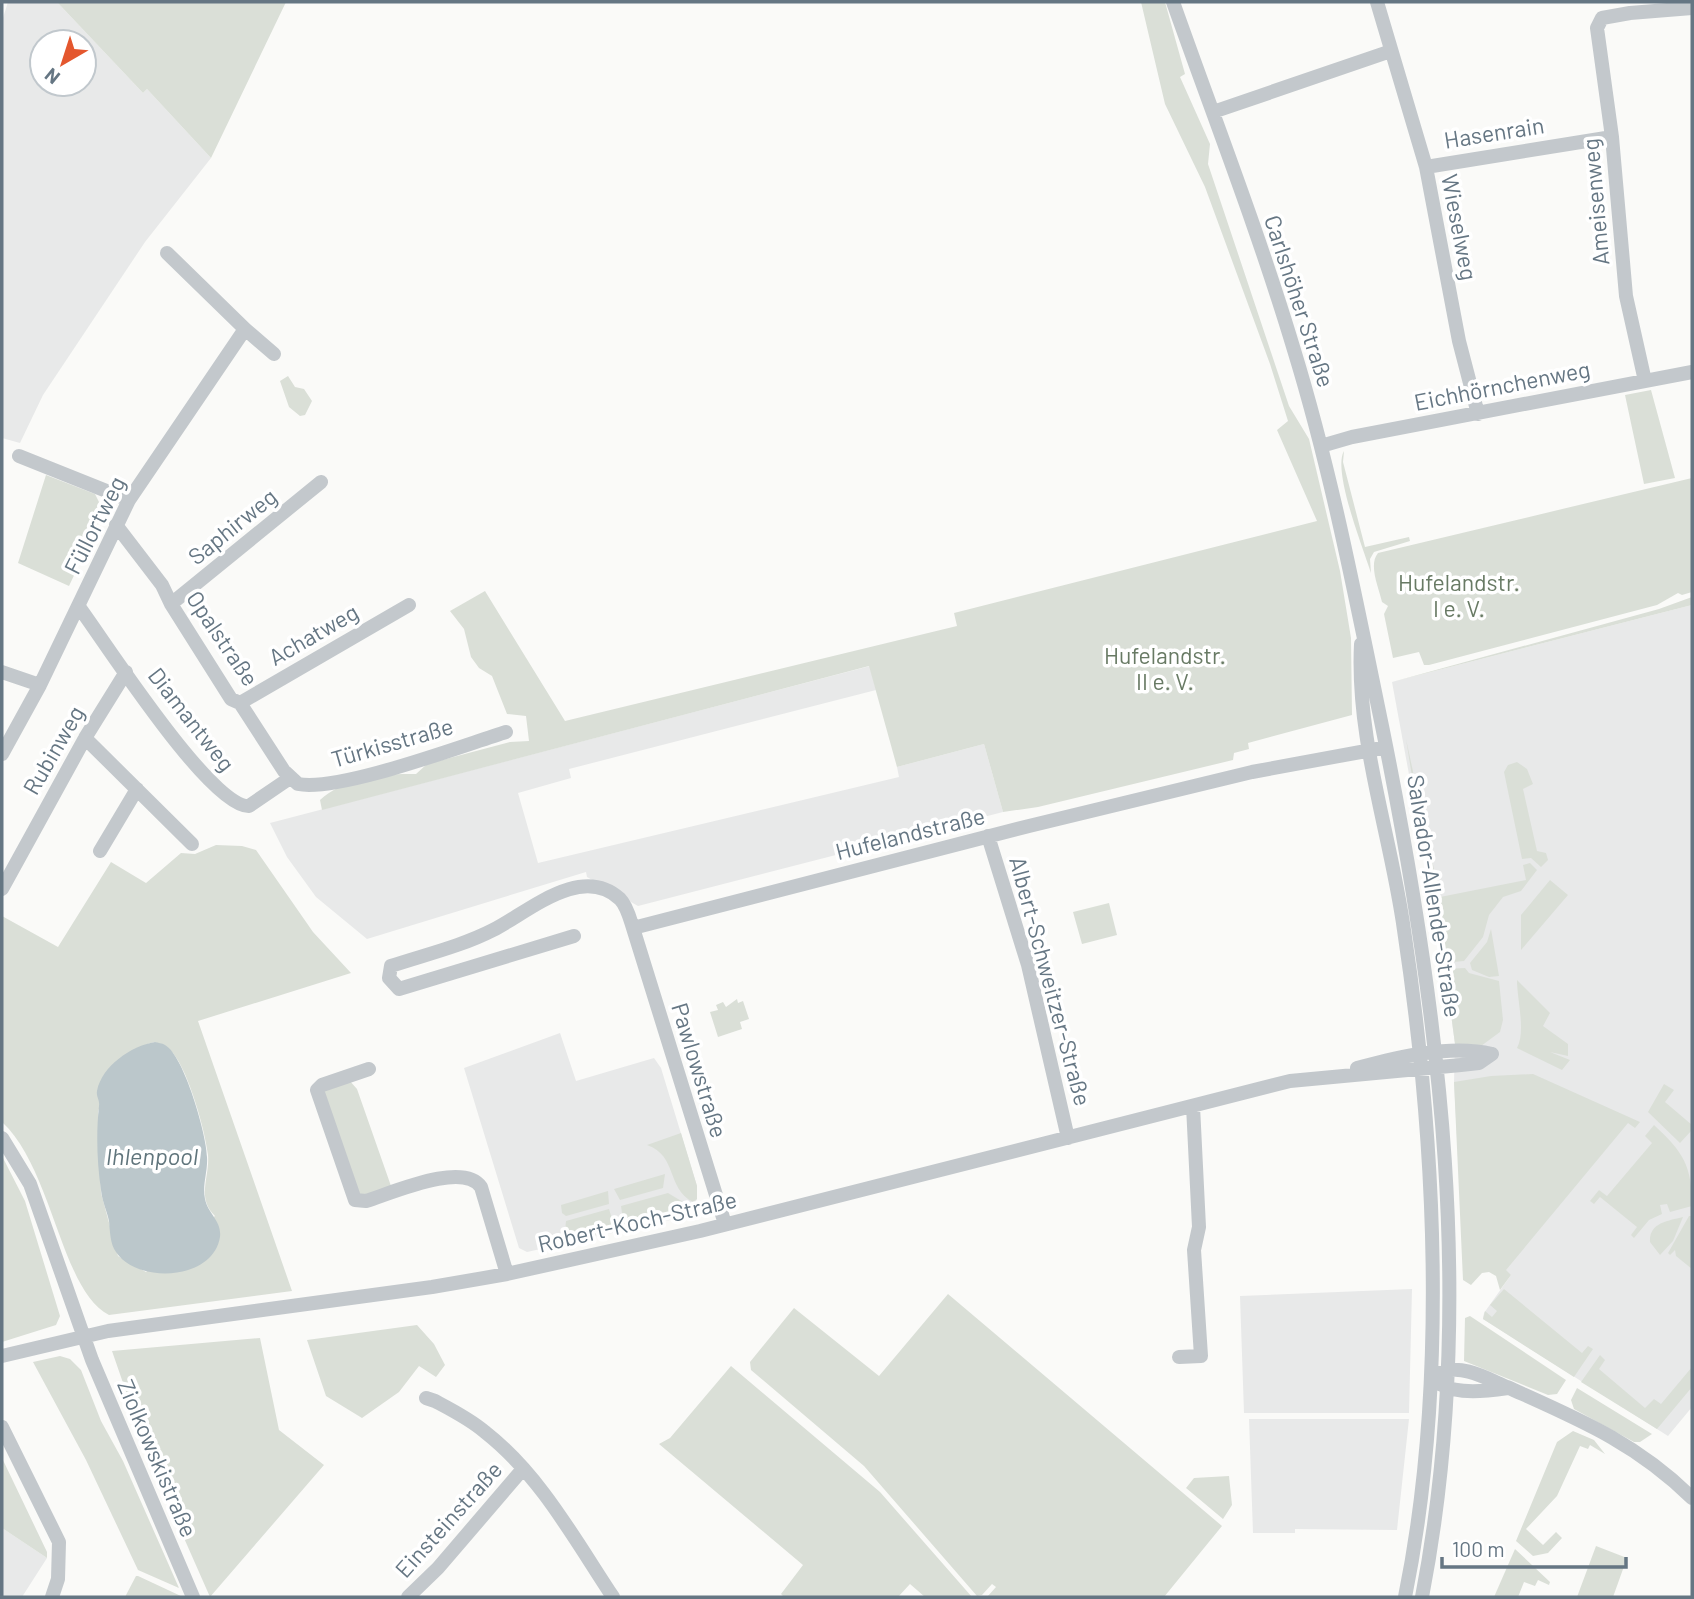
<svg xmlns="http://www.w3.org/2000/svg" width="1694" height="1599" viewBox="0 0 1694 1599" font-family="Barlow,sans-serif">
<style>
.built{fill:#e8e9e9;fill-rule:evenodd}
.green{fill:#dadfd7;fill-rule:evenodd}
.water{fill:#bbc7cb}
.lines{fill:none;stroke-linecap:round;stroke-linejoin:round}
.minor{stroke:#c3c8cc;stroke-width:14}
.labels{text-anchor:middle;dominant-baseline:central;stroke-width:7;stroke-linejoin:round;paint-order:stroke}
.street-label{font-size:23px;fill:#657683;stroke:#fff}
.park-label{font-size:23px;fill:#687a64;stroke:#fff}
.water-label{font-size:24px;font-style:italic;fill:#60757c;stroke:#fff}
</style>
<rect width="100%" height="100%" fill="#fafaf8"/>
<!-- built -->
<path class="built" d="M8,2H57L143,93L147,89L211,158L145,242L43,395L20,443L2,438V21ZM42,42H84V84H42Z
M1692,605V1407L1668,1436L1483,1319L1484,1313L1511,1275L1464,1267L1454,1082L1455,1044L1445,970L1392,682Z
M870,666L876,690L569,769L571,778L518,793L538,863L899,777L897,767L984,744L1003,812L638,906L587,877L586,872L367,939L316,897L287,857L270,823Z
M560,1033L576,1081L654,1058L661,1068L697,1186V1199L688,1216L527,1252L519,1248L464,1068Z
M1412,1289L1409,1413H1244L1240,1296Z
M1249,1419H1409L1397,1530L1295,1529V1533H1253Z
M2,1528L47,1558L22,1597H2Z"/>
<!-- green -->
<path class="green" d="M57,2H286L211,158L147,89L143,93Z
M1141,2H1165L1185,74L1180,77L1210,144L1208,164L1289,406L1309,439L1340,571L1351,638L1352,715L1248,743L1249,749L1234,753L1233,760L1038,807L1003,812L984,744L897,767L869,666L322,810L320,800C343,778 385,773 416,774L427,764L510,742L529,741L526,716L507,714L492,676L479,668L471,657L464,629L450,611L485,591L565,721L957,626L954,613L1317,521L1277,430L1288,421L1270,364L1205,187L1165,104Z
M288,376L295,387L304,389L312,401L305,415L300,416L289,407L280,381Z
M1651,390L1675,478L1644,484L1625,395Z
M1344,451L1343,462L1365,547L1409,537L1410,541L1374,552L1370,559L1371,573C1364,550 1332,471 1344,451Z
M46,475L95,494L104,512L69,586L18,563Z
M1692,478V592L1682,595L1678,593L1657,605L1429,665H1424L1419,652L1393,658L1384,614L1388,606L1382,602C1379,588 1368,565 1378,553Z
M1692,597V605L1392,682L1659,609Z
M1406,739L1440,897L1526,880L1523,865L1530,863L1537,870L1521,891L1503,897L1489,915L1483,937L1464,961L1442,963Z
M1517,762L1527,769L1533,784L1523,789L1537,851L1546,853L1548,860L1541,867L1531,858L1522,859L1504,772L1508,765Z
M216,845L242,846L256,850L313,932L351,973L198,1021L292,1291L109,1315C61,1291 53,1169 2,1122V916L58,947L111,862L146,883L181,853L195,854ZM155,1042C161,1045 169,1048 173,1053C189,1073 205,1130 208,1155C210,1177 196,1198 215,1216L146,1272L118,1256L101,1193L98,1112C106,1084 123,1048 155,1042Z
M1550,880L1568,895L1521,950V915Z
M1109,903L1117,935L1082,944L1073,912Z
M1491,929L1499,976L1489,977L1472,970L1470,963L1487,942Z
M1465,968L1469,973L1499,981L1503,1020L1500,1032L1481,1046L1455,1044L1445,969Z
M1517,980L1550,1013L1543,1026L1568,1044V1056L1550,1052L1570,1060L1562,1070L1517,1048C1526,1031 1517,1000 1517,980Z
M737,999L738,1003L743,1001L749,1019L740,1022L742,1029L718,1037L710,1012L718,1010L716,1005L723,1002L726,1007Z
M1533,1074L1640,1122L1635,1128L1628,1123L1506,1270L1511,1275L1500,1290L1496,1276L1489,1272L1482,1273L1471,1285L1463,1280L1454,1082L1491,1076Z
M349,1080L357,1089L391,1186L390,1190L360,1196L323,1091Z
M1664,1084L1674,1090L1665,1102L1692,1125V1130L1680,1143L1648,1112Z
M1654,1125C1683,1152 1692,1165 1692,1206L1670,1212L1667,1204L1660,1205L1662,1214L1649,1220L1634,1238L1631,1235L1637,1227L1600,1197L1594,1204L1590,1201L1599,1190L1607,1196L1652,1143L1645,1136Z
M681,1133L697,1186V1199L693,1202C666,1188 678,1156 647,1145Z
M2,1156L25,1201L60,1316L56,1325L2,1342Z
M665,1174L663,1188L620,1200L614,1189Z
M608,1191L609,1204L566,1216L562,1213L561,1205Z
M668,1193L683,1202L690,1213L688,1216L624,1227L621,1206Z
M609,1209L616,1232L564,1241L566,1221Z
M1689,1216H1692V1269L1676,1256L1675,1250L1670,1255L1668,1253Z
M1683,1217L1673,1241L1660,1255L1650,1242C1649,1223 1667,1221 1683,1217Z
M1504,1289L1582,1353L1588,1346L1593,1349L1574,1377L1483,1319L1485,1311L1492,1317L1497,1311L1490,1305Z
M948,1294L1222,1526L1164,1597H987L996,1587L992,1584L982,1595L977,1596L864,1466L751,1370L750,1362L794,1308L879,1376Z
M1470,1316L1566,1380L1557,1394L1548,1395L1464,1361L1465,1318Z
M417,1325L434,1344L445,1365L436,1377L419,1366L399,1392L362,1418L326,1396L307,1340Z
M260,1338L279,1430L324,1465L210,1597L150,1461L112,1351Z
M1600,1355L1605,1360L1599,1369L1645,1408L1654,1399L1661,1404L1692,1367V1387L1657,1429L1581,1382Z
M60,1356L70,1359L81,1370L101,1421L123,1461L179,1588L138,1570L86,1460L33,1362Z
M731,1366L880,1492L972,1597H925L910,1584L898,1597H784L781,1594L803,1565L659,1444L670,1438Z
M1577,1388L1652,1434L1640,1442H1634L1574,1409L1571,1400Z
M1573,1431L1594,1440L1605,1454L1590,1445L1588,1449L1580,1446L1557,1496L1526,1529L1543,1545L1556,1532L1562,1538L1548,1553L1533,1556L1516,1541L1557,1442Z
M2,1458L47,1552V1558L2,1528Z
M1229,1476L1232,1505L1223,1519L1186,1488L1194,1478Z
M1596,1546L1627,1558L1613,1597H1577Z
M1515,1549L1550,1582L1549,1585L1538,1580L1535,1586L1524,1582L1518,1597H1494Z
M136,1576H138L183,1597H125Z"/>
<!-- water -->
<path class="water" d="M155,1042C158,1043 162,1043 165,1045C184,1055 207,1136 207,1157C208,1172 202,1184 205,1199C208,1214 222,1221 220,1237C213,1281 137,1284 116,1252C110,1244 110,1231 109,1221C107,1211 102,1201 101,1190C97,1163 96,1133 99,1106C100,1100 96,1097 97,1091C102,1066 131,1046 155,1042Z"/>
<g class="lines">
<!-- minor -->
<path class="minor" d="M1173,2C1214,118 1259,233 1294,350C1332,474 1356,600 1382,726C1440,1011 1478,1308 1422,1597
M1377,2L1426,167L1459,341L1478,414
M1213,112L1391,51
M1426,167L1612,137
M245,329L274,354
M1645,381L1626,296L1612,137L1597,28L1602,18L1630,13L1692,8
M1321,446L1352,437L1692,372
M19,456L129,500
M116,525L162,585L171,604L231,699L240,703L284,771L298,784C339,792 461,746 506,732
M171,604L321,482
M79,607C105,642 211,808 249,806L290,778
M1361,644C1356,740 1391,835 1404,930C1436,1143 1448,1385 1405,1597
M2,672L40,685
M240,703L409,605
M85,738L192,844
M2,754L40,685L129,500L245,329L167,253
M988,836L1028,965L1068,1138
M100,851L137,789
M2,889L85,738L126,672
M633,928L1029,826L1252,772L1377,749
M574,936L399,989L389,978L391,966C424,955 462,946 493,930C527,913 581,863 620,899C627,906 630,919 633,928L725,1224
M1357,1068C1398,1057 1450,1044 1492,1054
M369,1069L322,1085L317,1090L355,1200L366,1201C392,1193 463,1161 481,1187L507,1274
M2,1138L30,1184L92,1360L193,1597
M2,1356L108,1331L432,1287L507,1274L700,1231L1290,1081L1461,1065L1479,1063L1492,1054
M1179,1357L1201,1356L1194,1250L1199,1227L1193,1106
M1440,1373C1461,1363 1488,1379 1507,1387C1578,1419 1635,1442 1692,1498
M1440,1384C1458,1395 1487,1391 1508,1388
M426,1398L435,1401C452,1410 470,1419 485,1432C540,1475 575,1540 613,1597
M2,1427L59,1542L58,1579L52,1597
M408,1597L438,1568L522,1470"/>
</g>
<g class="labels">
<!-- street labels -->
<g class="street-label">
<text transform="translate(1494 132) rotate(-9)">Hasenrain</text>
<text transform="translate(1595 202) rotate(-95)">Ameisenweg</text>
<text transform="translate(1460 227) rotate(79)">Wieselweg</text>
<text transform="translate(1300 301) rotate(72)">Carlshöher Straße</text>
<text transform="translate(1502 385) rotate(-11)">Eichhörnchenweg</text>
<text transform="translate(94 525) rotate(-63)">Füllortweg</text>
<text transform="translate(232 526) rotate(-39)">Saphirweg</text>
<text transform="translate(313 634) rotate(-30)">Achatweg</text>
<text transform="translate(223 638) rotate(56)">Opalstraße</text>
<text transform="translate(192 719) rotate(52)">Diamantweg</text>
<text transform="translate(392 742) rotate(-16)">Türkisstraße</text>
<text transform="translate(53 750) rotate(-60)">Rubinweg</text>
<text transform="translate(910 833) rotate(-14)">Hufelandstraße</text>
<text transform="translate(1435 896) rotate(81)">Salvador-Allende-Straße</text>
<text transform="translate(1051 981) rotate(75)">Albert-Schweitzer-Straße</text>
<text transform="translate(700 1070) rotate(73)">Pawlowstraße</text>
<text transform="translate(637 1221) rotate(-13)">Robert-Koch-Straße</text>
<text transform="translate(158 1458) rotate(67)">Ziolkowskistraße</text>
<text transform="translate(448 1519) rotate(-48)">Einsteinstraße</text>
</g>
<!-- park labels -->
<g class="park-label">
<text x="1459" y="582">Hufelandstr.<tspan x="1459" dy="26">I e. V.</tspan></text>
<text x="1165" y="655">Hufelandstr.<tspan x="1165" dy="26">II e. V.</tspan></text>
</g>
<!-- water labels -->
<g class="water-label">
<text x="152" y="1155">Ihlenpool</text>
</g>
</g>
<!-- border -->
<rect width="1694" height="1599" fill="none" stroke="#657683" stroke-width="7"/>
<!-- north arrow -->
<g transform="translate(63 63) rotate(219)"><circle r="33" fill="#ffffff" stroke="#c1c8cd" stroke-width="2"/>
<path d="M0-5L12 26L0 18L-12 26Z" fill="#e4572e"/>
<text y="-10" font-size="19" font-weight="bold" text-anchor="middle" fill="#657683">N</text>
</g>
<!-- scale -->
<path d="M1442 1557v10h184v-10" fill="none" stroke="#657683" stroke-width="3.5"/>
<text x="1452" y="1557" font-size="21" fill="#657683" stroke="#ffffff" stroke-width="5" paint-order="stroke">100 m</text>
</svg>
